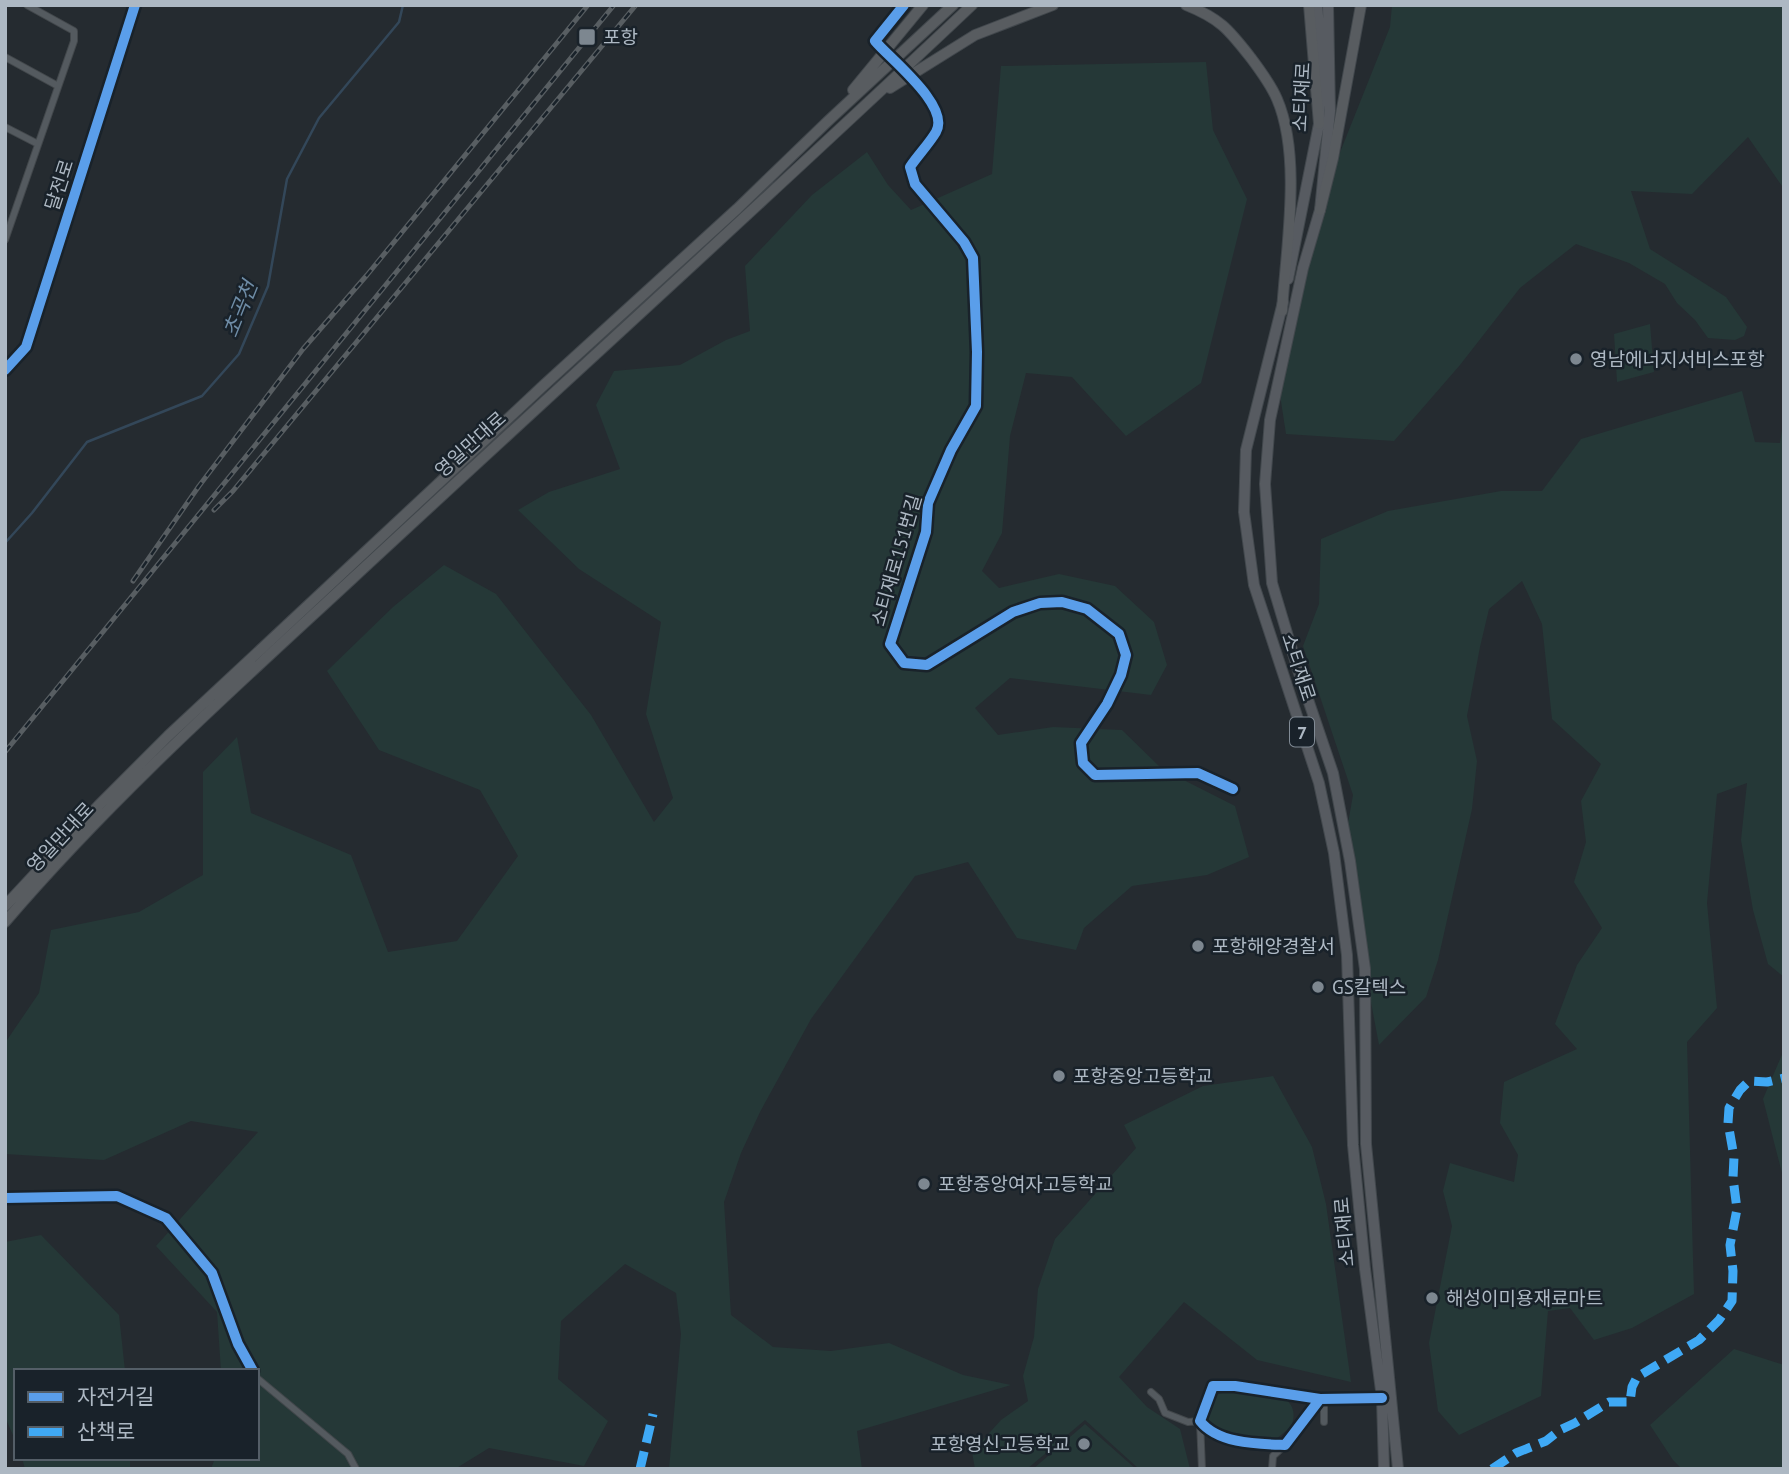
<svg xmlns="http://www.w3.org/2000/svg" width="1789" height="1474" viewBox="0 0 1789 1474" font-family="'PT Sans','Noto Sans KR',sans-serif">
<style>
.green{fill:#253837}
.lines{fill:none;stroke-linecap:round;stroke-linejoin:round}
.stream{stroke:#334759;stroke-width:2.5}
.minor-tunnel{stroke:#394046;stroke-width:6;stroke-dasharray:6 3;stroke-linecap:butt}
.minor-casing{stroke:#42474b;stroke-width:8}
.tertiary-casing{stroke:#42474b;stroke-width:10}
.primary-casing{stroke:#42484d;stroke-width:12}
.trunk-casing{stroke:#41474c;stroke-width:12}
.minor{stroke:#545a5f;stroke-width:6}
.tertiary{stroke:#545a5f;stroke-width:8}
.primary{stroke:#575b61;stroke-width:10}
.trunk{stroke:#585c60;stroke-width:10}
.rail-casing{stroke:#585e62;stroke-width:5}
.rail{stroke:#19222a;stroke-width:2.5;stroke-dasharray:8;stroke-linecap:butt}
.quiet{stroke:#3fa9f5;stroke-width:9;stroke-dasharray:18 9;stroke-linecap:butt}
.cycleway-casing{stroke:#19222a;stroke-width:15}
.cycleway{stroke:#5a9eea;stroke-width:10}
.poi-dot{fill:#7d8790;stroke:#19222a;stroke-width:2.5}
.labels{text-anchor:middle;dominant-baseline:central;stroke-width:5;stroke-linejoin:round;paint-order:stroke}
.shield{fill:#19222a;stroke:#818b95;stroke-width:2}
.shield-label{font-size:18px;font-weight:bold;fill:#adb8c3}
.poi-label{font-size:19px;fill:#adb8c3;stroke:#19222a;text-anchor:start}
.street-label{font-size:19px;fill:#adb8c3;stroke:#19222a}
.water-label{font-size:21px;font-style:italic;fill:#6f8da7;stroke:#19222a}
</style>
<rect width="100%" height="100%" fill="#252b30"/>
<!-- green -->
<path class="green" d="M1392,5H1784V189L1748,137L1692,194L1631,191L1650,249L1726,297L1747,327L1744,336L1735,340L1708,338L1695,320L1677,303L1665,284L1629,263L1576,244L1520,288L1460,365L1394,441L1286,434L1280,395L1306,253L1329,180L1390,27Z
M1206,62L1213,130L1247,199L1201,383L1126,436L1072,377L1026,373L1010,436L1002,533L982,571L999,588L1059,574L1115,586L1154,622L1167,665L1151,695L1010,678L975,708L998,735L1053,727L1122,730L1162,769L1235,806L1249,857L1207,875L1132,886L1084,928L1076,950L1017,938L968,862L915,876L811,1019L760,1112L741,1153L724,1202L731,1315L773,1347L831,1351L889,1343L963,1375L1011,1385L857,1431L862,1469H669L681,1334L676,1293L625,1264L561,1321L558,1379L608,1421L584,1466L489,1448L455,1469H211L215,1458H257V1371H221L217,1312L156,1246L258,1132L191,1121L104,1160L5,1154V1043L39,993L51,930L139,912L203,875V772L237,737L251,813L351,855L388,952L457,941L518,856L480,790L379,750L327,671L393,607L444,565L496,594L591,715L654,822L673,798L646,714L661,622L579,569L518,510L549,492L620,469L596,405L614,371L680,365L726,340L750,331L745,266L812,195L867,152L888,185L911,210L992,174L1001,66Z
M1650,324L1654,372L1617,382L1614,334Z
M1742,391L1755,442L1780,443L1784,417V977L1768,964L1753,910L1741,840L1747,783L1717,794L1707,903L1717,1008L1687,1042L1694,1294L1632,1328L1594,1340L1570,1308L1548,1311L1541,1396L1459,1435L1438,1411L1429,1343L1452,1226L1443,1191L1450,1163L1514,1182L1518,1155L1500,1123L1504,1082L1577,1049L1555,1024L1577,965L1602,928L1574,882L1586,842L1581,801L1601,764L1552,719L1542,624L1522,581L1489,609L1480,647L1467,716L1477,761L1472,809L1438,960L1426,997L1379,1045L1343,852L1353,795L1303,646L1319,604L1321,539L1388,511L1501,491H1542L1581,439Z
M1784,1050V1181L1763,1099Z
M1273,1076L1312,1147L1326,1204L1351,1382L1257,1360L1184,1302L1119,1377L1147,1407L1180,1429L1190,1469H1139L1085,1420L1027,1469H975L972,1452L1001,1420L1028,1401L1023,1376L1034,1337L1038,1289L1055,1239L1136,1148L1124,1125L1203,1086Z
M41,1235L119,1315L125,1371H16V1442L5,1417V1242Z
M1734,1349L1784,1365V1469H1682L1673,1460L1650,1425Z
M1226,1392L1283,1397C1294,1405 1296,1414 1291,1427L1276,1439C1251,1437 1212,1442 1204,1412C1209,1399 1212,1395 1226,1392Z
M1085,1424L1136,1469H1033Z
M22,1458H130V1469H25Z"/>
<g class="lines">
<!-- stream -->
<path class="stream" d="M5,543L32,513L87,442L202,396L239,354L268,286L287,179L319,118L399,22L403,5"/>
<!-- minor-tunnel -->
<path class="minor-tunnel" d="M882,50L916,83"/>
<!-- minor casing -->
<g class="minor-casing">
<path id="minor" d="M882,49L875,41L904,5
M5,57L58,86
M916,83C953,127 936,125 910,167L915,184L964,242L973,258L974,266L976,406L951,450L928,503L926,532L890,644L904,663L927,665L1013,612L1040,603L1062,602L1087,609L1119,634L1126,655L1121,675L1107,704L1081,743L1083,763L1095,775L1198,773L1233,789
M5,127L38,144
M5,240L74,41V31L27,5
M5,1198L117,1196L166,1218L212,1273L238,1344L253,1371
M257,1378L348,1454L356,1469
M1151,1392L1159,1399L1165,1413L1188,1422L1200,1421L1202,1469
M1320,1399L1285,1445C1258,1444 1218,1444 1200,1421L1213,1386H1235L1320,1399L1382,1398
M1324,1399V1422
M1272,1469L1273,1456L1285,1445"/>
</g>
<!-- tertiary casing -->
<g class="tertiary-casing">
<path id="tertiary" d="M5,370L26,347L135,5"/>
</g>
<!-- primary casing -->
<g class="primary-casing">
<path id="primary" d="M1328,5L1330,111L1320,210L1303,268L1270,420L1265,484L1272,583L1298,670L1333,773L1350,861L1365,969L1366,1144L1398,1469
M1288,279L1319,124L1322,60L1317,5
M1283,302L1246,450L1244,512L1254,585L1319,783L1334,853L1347,955L1353,1145L1365,1269L1382,1398L1384,1469"/>
</g>
<!-- trunk casing -->
<g class="trunk-casing">
<path id="trunk" d="M1186,5C1221,19 1229,30 1251,58C1260,70 1271,85 1277,99C1302,157 1286,248 1282,311
M1309,5L1319,124
M890,88L975,35L1053,5
M853,90L923,5
M1320,210L1333,158L1361,5
M5,906L99,805L168,736L544,385L737,209L828,121L953,5
M5,922C111,798 233,689 353,578C559,387 768,198 972,5"/>
</g>
<!-- minor -->
<use href="#minor" class="minor"/>
<!-- tertiary -->
<use href="#tertiary" class="tertiary"/>
<!-- primary -->
<use href="#primary" class="primary"/>
<!-- trunk -->
<use href="#trunk" class="trunk"/>
<!-- rail casing -->
<g class="rail-casing">
<path id="rail" d="M214,510L233,491L636,5
M133,581L199,486L303,349L367,275L588,5
M5,752L614,5"/>
</g>
<!-- rail -->
<use href="#rail" class="rail"/>
<!-- quiet -->
<path class="quiet" d="M640,1469L653,1414
M1492,1469L1516,1453L1546,1441L1560,1430L1575,1423L1609,1402H1630L1632,1387L1637,1377L1699,1340L1719,1320L1732,1301L1733,1271L1730,1245L1737,1209L1733,1178L1734,1157L1728,1123L1729,1108L1740,1090L1749,1081L1767,1082L1784,1078"/>
<!-- cycleway casing -->
<g class="cycleway-casing">
<path id="cycleway" d="M904,5L875,41C890,59 951,106 936,132C929,144 918,155 910,167L915,184L964,242L973,258L977,352L976,406L951,450L928,503L926,532L890,644L904,663L927,665L1013,612L1040,603L1062,602L1087,609L1119,634L1126,655L1121,675L1107,704L1081,743L1083,763L1095,775L1198,773L1233,789
M5,370L26,347L135,5
M5,1198L117,1196L166,1218L212,1273L238,1344L253,1371
M1320,1399L1285,1445C1258,1444 1218,1444 1200,1421L1213,1386H1235L1320,1399L1382,1398"/>
</g>
<!-- cycleway -->
<use href="#cycleway" class="cycleway"/>
</g>
<!-- markers -->
<g class="poi-dot">
<rect x="578" y="28" width="18" height="18" rx="3.5"/>
<circle cx="1576" cy="359" r="7"/>
<circle cx="1198" cy="946" r="7"/>
<circle cx="1318" cy="987" r="7"/>
<circle cx="1059" cy="1076" r="7"/>
<circle cx="924" cy="1184" r="7"/>
<circle cx="1432" cy="1298" r="7"/>
<circle cx="1084" cy="1444" r="7"/>
</g>
<g class="labels">
<!-- shield labels -->
<rect class="shield" x="1290" y="717.5" width="24" height="29" rx="5"/>
<g class="shield-label">
<text x="1302" y="732">7</text>
</g>
<!-- poi labels -->
<g class="poi-label">
<text x="603" y="37">포항</text>
<text x="1590" y="359">영남에너지서비스포항</text>
<text x="1212" y="946">포항해양경찰서</text>
<text x="1332" y="987">GS칼텍스</text>
<text x="1073" y="1076">포항중앙고등학교</text>
<text x="938" y="1184">포항중앙여자고등학교</text>
<text x="1446" y="1298">해성이미용재료마트</text>
<text x="1070" y="1444" text-anchor="end">포항영신고등학교</text>
</g>
<!-- street labels -->
<g class="street-label">
<text transform="translate(1301 97) rotate(-87)">소티재로</text>
<text transform="translate(59 185) rotate(-72)">달전로</text>
<text transform="translate(470 444) rotate(-42)">영일만대로</text>
<text transform="translate(896 560) rotate(-74)">소티재로151번길</text>
<text transform="translate(1299 667) rotate(72)">소티재로</text>
<text transform="translate(60 837) rotate(-47)">영일만대로</text>
<text transform="translate(1344 1232) rotate(-95)">소티재로</text>
</g>
<!-- water labels -->
<g class="water-label">
<text transform="translate(240 309) rotate(-68)">초곡천</text>
</g>
</g>
<!-- border -->
<rect width="1789" height="1474" fill="none" stroke="#adb8c3" stroke-width="14"/>
<!-- legend -->
<rect x="14" y="1369" width="245" height="91" fill="#19222a" stroke="#545e67" stroke-width="2"/>
<rect x="28" y="1392" width="35" height="10" fill="#5a9eea" stroke="#545e67" stroke-width="2"/>
<text x="77" y="1404" font-size="21" fill="#adb8c3">자전거길</text>
<rect x="28" y="1427" width="35" height="10" fill="#3fa9f5" stroke="#545e67" stroke-width="2"/>
<text x="77" y="1439" font-size="21" fill="#adb8c3">산책로</text>
</svg>
